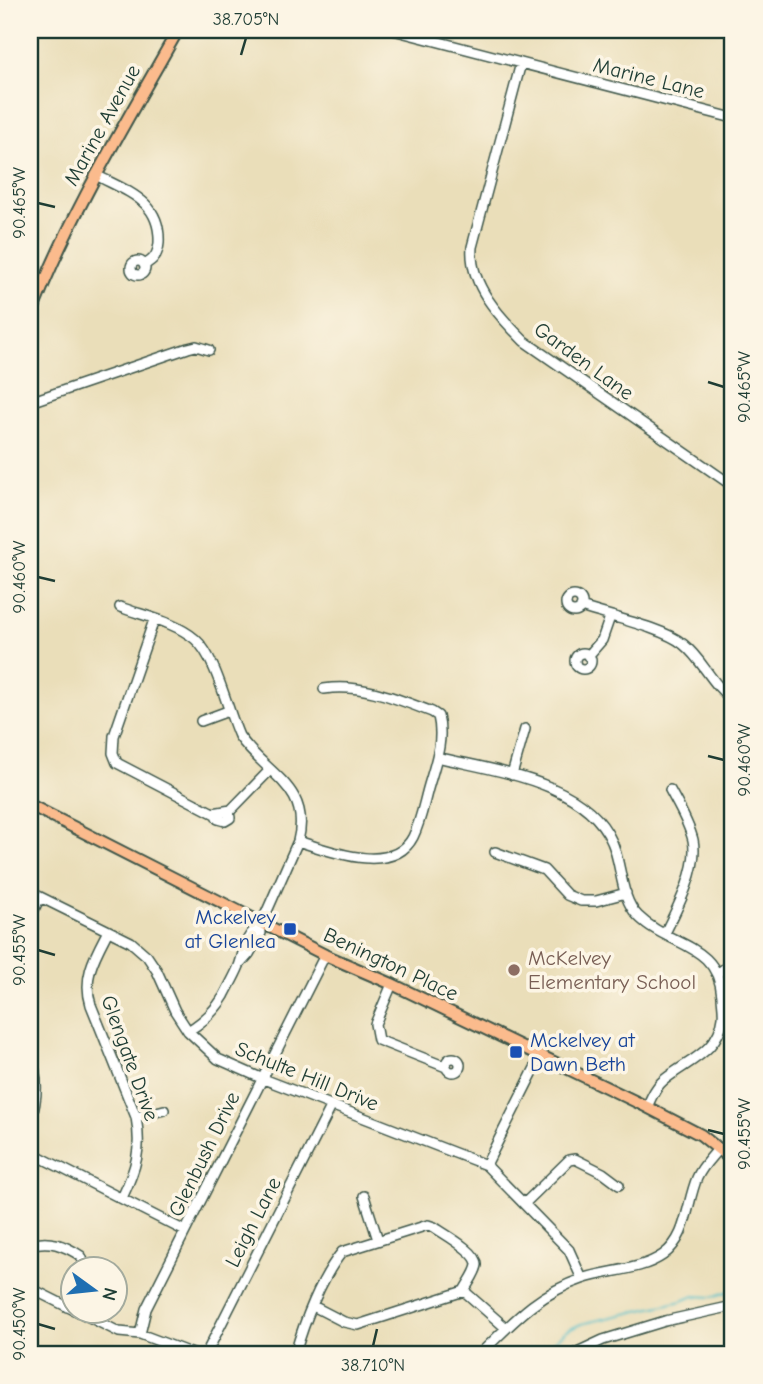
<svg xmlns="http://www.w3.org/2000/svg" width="763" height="1384" viewBox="0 0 763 1384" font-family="'Comic Neue',sans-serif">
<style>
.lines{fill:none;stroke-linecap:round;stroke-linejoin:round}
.stream{stroke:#50bec7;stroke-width:2}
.minor-casing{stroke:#3d5548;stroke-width:12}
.major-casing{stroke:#3d5548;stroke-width:14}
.minor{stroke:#fff;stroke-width:9}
.major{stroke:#fbbb8d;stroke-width:10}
.ticks{fill:none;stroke:#1f3d34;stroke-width:2.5}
.transit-dot{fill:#1a4fb4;stroke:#fcf5e5;stroke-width:2.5}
.education-dot{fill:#8d6e63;stroke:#fcf5e5;stroke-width:2.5}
.labels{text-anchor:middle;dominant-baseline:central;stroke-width:7;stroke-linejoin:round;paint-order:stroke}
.street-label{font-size:21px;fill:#1f3d34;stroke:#fcf5e5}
.transit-label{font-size:21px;fill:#164399;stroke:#fcf5e5;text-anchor:end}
.education-label{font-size:21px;fill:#785e54;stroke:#fcf5e5;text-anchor:start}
.neatline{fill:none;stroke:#1f3d34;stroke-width:2.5}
.ticks-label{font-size:18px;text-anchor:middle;fill:#1f3d34}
</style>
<rect width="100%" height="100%" fill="#fcf5e5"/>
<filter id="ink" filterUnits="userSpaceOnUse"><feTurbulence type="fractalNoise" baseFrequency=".0143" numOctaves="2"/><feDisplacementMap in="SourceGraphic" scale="14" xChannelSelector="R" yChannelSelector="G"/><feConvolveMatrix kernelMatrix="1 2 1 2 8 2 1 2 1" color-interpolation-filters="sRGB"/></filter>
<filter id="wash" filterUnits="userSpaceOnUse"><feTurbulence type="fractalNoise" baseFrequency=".00686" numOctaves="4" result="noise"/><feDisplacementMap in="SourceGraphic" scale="28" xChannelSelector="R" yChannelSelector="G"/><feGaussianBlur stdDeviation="1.57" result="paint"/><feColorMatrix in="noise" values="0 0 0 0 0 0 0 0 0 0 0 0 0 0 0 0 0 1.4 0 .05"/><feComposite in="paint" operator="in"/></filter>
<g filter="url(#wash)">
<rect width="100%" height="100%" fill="#eadeb9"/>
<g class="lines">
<!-- stream -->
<path class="stream" d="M540,1354L566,1331L581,1324L682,1301L694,1296L712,1297L733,1290"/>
</g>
</g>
<g filter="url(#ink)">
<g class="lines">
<!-- minor casing -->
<g class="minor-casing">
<path id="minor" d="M393,30L733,118
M521,63L472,247C469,285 500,317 524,341L733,486
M96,175C128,192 161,201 159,243C158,254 154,260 144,265
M131 268a7 7 0 1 1 14 0a7 7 0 1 1-14 0Z
M30,289L40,291
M30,402L188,348L196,346L209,350
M566 604a8 8 0 1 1 16 0a8 8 0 1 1-16 0Z
M120,607C144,616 175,622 195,639C216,657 227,709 239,736C265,774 312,787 298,841L260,927L261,933L249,954L240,964
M581,607C607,616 664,628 683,644C703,660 711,684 733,700
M154,620L114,736L113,753L117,763L213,813L231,810L270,770
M575 661a8 8 0 1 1 16 0a8 8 0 1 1-16 0Z
M588,656L602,640L610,617
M201,721L228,711
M437,757C494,771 586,781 612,842C622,864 620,898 638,916C669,947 718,942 722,996C722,1002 724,1010 723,1017C719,1052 687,1061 664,1080C656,1086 651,1098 647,1107
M512,775L525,729
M215,813L218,819L225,821L230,818L229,811
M298,841C329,851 393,876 413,837C421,821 424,802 429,785C436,761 444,740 438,716L432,712C398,699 361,683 324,689
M495,852L544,870L567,895L581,901H596L626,893
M30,892L131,942L147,956L157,971L175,1011L188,1031L218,1059L261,1078L486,1165L569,1250L582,1279
M30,918L40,897
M108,931C95,956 82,977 91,1005L136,1117C142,1150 136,1168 122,1198
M665,933C677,909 699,868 693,840C689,823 678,805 670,790
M717,974L733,962
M392,984L375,1024L378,1040L446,1067
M188,1031C203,1022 215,1011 224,996C229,986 235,976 239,966C244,953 245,933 260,927
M30,1055C39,1078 38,1099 30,1122
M446 1065a7 7 0 1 1 14 0a7 7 0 1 1-14 0Z
M136,1117L164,1110
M30,1152L185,1231
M486,1165L541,1056
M364,1196L378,1240
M525,1203L569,1160L575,1159L603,1173L619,1185
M30,1245C49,1239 64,1245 81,1256L86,1268
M30,1288L74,1310
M464,1291L506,1328
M313,1306L344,1322L358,1325L464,1291
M67,1307L74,1294
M75,1310L119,1332L140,1334L193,1354
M140,1334L146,1309L325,955
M206,1354L332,1105
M295,1354C304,1322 321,1278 342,1252L428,1225L434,1227C444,1234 478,1252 477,1265C476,1273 468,1283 464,1291
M480,1354C512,1323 537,1294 582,1279C608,1270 640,1271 663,1255C688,1237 686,1204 697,1178C702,1166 711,1158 719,1148
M573,1354L603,1340L665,1321L733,1306"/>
</g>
<!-- major casing -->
<g class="major-casing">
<path id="major" d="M30,318C68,217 125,124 178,30
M30,805L325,955L392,984L647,1107L701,1135L733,1161"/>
</g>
<!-- minor -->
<use href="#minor" class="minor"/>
<!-- major -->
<use href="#major" class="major"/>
</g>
</g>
<!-- ticks -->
<path class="ticks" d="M241,55L246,38M38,203L55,207M708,382L724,387M38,577L55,581M708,756L724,760M38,950L55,955M708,1130L724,1134M38,1324L55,1329M373,1346L377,1329"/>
<!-- markers -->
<g class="transit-dot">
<rect x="283" y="922" width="14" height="14" rx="3.5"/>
<rect x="509" y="1045" width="14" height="14" rx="3.5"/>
</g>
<circle class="education-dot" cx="514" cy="970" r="7"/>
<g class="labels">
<!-- street labels -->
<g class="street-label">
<text transform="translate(649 78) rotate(14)">Marine Lane</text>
<text transform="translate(102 125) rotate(-61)">Marine Avenue</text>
<text transform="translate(584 361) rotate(36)">Garden Lane</text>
<text transform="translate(391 964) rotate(25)">Benington Place</text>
<text transform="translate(130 1058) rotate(70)">Glengate Drive</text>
<text transform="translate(307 1076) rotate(22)">Schulte Hill Drive</text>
<text transform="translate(204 1154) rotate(-64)">Glenbush Drive</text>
<text transform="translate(253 1222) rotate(-63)">Leigh Lane</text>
</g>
<!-- transit labels -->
<g class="transit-label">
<text x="276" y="917">Mckelvey<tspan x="276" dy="24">at Glenlea</tspan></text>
<text x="530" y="1040" text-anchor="start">Mckelvey at<tspan x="530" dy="24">Dawn Beth</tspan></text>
</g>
<!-- education labels -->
<g class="education-label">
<text x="528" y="958">McKelvey<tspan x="528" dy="24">Elementary School</tspan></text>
</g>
</g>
<!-- margin -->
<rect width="763" height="1384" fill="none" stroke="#fcf5e5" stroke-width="77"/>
<!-- north arrow -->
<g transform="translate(94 1290) rotate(105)"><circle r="33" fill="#fcf5e5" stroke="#a4ab9e" stroke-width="2"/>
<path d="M0-5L12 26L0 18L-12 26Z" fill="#1f6fb2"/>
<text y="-10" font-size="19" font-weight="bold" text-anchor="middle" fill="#1f3d34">N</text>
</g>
<rect x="38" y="38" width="686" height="1308" class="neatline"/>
<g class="ticks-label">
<text x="246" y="25">38.705°N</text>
<text transform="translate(19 203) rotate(-90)" y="6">90.465°W</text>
<text transform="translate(744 387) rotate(-90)" y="6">90.465°W</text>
<text transform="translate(19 577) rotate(-90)" y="6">90.460°W</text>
<text transform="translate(744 760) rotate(-90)" y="6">90.460°W</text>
<text transform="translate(19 950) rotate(-90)" y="6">90.455°W</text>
<text transform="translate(744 1134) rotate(-90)" y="6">90.455°W</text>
<text transform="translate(19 1324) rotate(-90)" y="6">90.450°W</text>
<text x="373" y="1371">38.710°N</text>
</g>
</svg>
